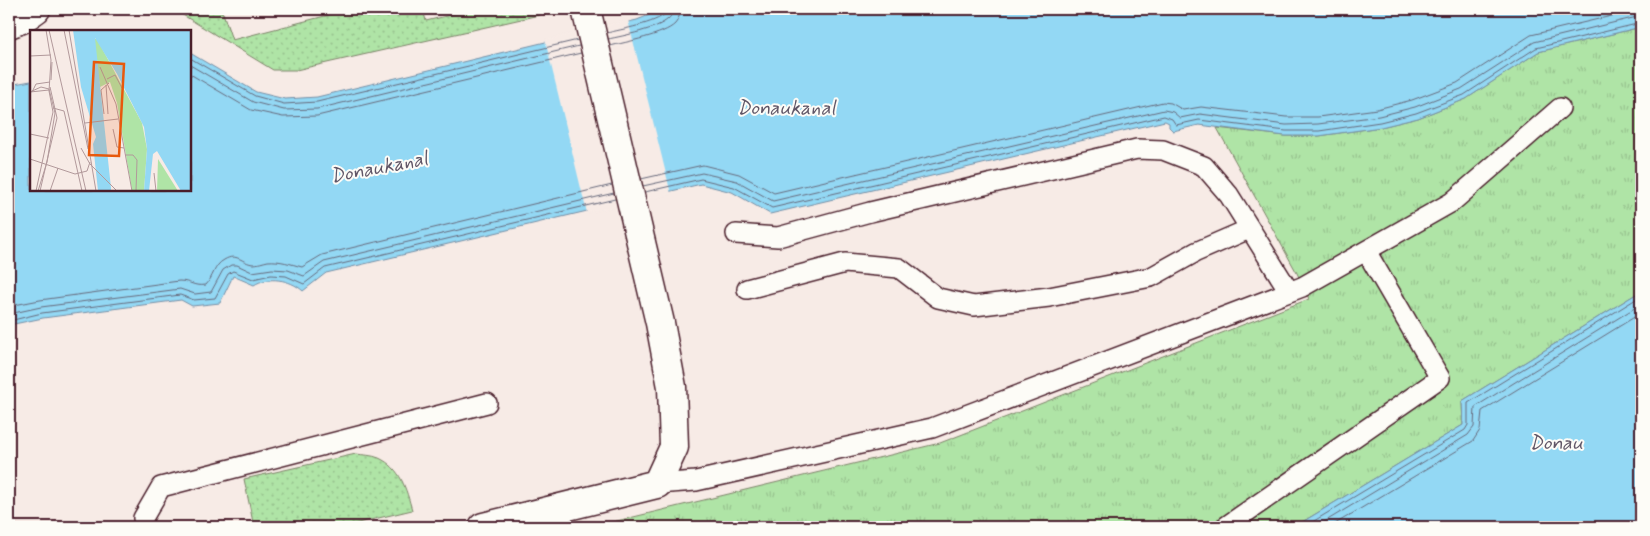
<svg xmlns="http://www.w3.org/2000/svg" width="1650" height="536" viewBox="0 0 1650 536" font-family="Mynerve,sans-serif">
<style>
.grass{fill:url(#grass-dots);stroke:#7c8268}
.park{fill:url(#park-tufts);stroke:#7c8268}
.water{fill:#93d8f4;stroke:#768ea4}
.pier{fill:#f7ebe6}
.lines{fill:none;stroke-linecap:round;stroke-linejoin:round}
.shore{stroke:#67697b;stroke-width:1}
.lane-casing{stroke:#4a1f2b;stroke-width:22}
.street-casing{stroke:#4a1f2b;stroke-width:31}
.lane{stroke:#fdfcf7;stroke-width:19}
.street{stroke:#fdfcf7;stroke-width:28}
.labels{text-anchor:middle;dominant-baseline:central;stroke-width:4;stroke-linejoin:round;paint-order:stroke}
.water-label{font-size:20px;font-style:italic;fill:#605667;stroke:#fdfcf7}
.inset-road{fill:none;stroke:#b2999b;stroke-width:1}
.view{fill:#e8590c;fill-opacity:0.15;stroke:#e8590c;stroke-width:2.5}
.inset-edge{fill:none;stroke:#4a1f2b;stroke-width:2.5}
</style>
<defs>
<pattern id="grass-dots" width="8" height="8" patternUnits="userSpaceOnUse" patternTransform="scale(1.25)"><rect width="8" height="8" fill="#afe4a6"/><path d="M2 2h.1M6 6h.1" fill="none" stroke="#98c38f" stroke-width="1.8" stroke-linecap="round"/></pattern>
<pattern id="park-tufts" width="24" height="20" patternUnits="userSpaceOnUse" patternTransform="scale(1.25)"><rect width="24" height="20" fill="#afe4a6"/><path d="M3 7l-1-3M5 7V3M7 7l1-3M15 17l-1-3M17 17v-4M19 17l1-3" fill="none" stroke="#98c38f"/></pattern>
</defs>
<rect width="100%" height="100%" fill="#f7ebe6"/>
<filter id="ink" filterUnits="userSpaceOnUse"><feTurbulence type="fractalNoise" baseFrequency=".02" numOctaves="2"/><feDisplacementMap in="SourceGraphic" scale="10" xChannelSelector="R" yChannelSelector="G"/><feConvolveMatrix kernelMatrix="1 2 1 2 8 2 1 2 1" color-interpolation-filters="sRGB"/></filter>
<g filter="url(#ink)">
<!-- grass -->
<path class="grass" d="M173,9H216L223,13L232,40L352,9H423L426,21L475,9H538L539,15L296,70H273Z
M356,454C363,455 372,455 379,458C401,468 406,489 412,510L341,527H254L244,479Z"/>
<!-- park -->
<path class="park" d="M1641,27V291L1462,401L1463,425L1294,527H592L940,443L1309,299L1297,273L1217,128L1285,136H1319L1381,127L1418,118L1466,99L1538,52Z"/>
<!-- water -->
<path class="water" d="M664,9H1641V27L1538,52L1466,99L1418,118L1381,127L1319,136H1285L1199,125L1173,131L1169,127V123L1165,121L770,214L732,192L701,184L326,273L303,291C290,279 268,276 254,285L233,276L220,303L192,306L181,300L43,318L14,324L9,327V85L31,81V190H190V53L256,92L285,99L317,97L637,20Z
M1641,291V527H1294L1463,425L1462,401Z"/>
<!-- pier -->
<path class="pier" d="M628,20L671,194L587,213L545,40Z"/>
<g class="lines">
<!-- shore -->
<path class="shore" d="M607,33C622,29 655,24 666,13V9
M608,39C623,36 658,29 668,19C672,16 672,13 672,9
M610,46C626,42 664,35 675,24C679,19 680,14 680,9
M190,58L255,96L284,104L317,102L578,40
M190,65L253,102L284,110L317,109L579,46
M190,74L251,110L283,117L317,116L581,53
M641,179L703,165L739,174L774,193L1163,102L1171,103L1183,110L1201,107L1286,117H1318L1377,109L1412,100L1457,83L1531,35L1641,9
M643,186L702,173L737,181L773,201L1164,110L1173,112L1180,118L1200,114L1286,125L1318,124L1379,116L1415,107L1461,89L1534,42L1641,16
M645,192L701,179L734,187L772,208L1164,116L1172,119L1176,125L1199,120L1286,131H1319L1380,122L1416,113L1464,95L1536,48L1641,23
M9,306L40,300L179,281C191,281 193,287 206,285C213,278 214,265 224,260C237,252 242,263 253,264C258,264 263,262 268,261C280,260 291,264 302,267L322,255L612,185
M9,314L41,307L180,289L195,294L211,292L223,270L231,265H237L252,272L272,269L288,270L304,276L324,262L614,193
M9,321L42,313L180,295L194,300L215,298L228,274L233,271L253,279L271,275L286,276L304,284L325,268L615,199
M1304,527L1465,430L1468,425V403L1641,296
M1316,527L1468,435L1474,427L1475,407L1641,304
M1330,527L1473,441L1480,430L1482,411L1641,313"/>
<!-- lane casing -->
<g class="lane-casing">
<path id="lane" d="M736,234L778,237L870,212L1137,149L1163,150L1204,166L1229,195L1289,291
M747,289L845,263L899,268L938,298L974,306L1049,297L1151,277L1196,252L1249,229
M657,484L696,481L932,428L1302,287L1452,202L1560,108
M144,527L143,518L161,487L487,403
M1225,527L1440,378L1366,251"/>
</g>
<!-- street casing -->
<g class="street-casing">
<path id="street" d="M9,24L22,19L36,9
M483,527L657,484L674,447L672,387L660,323L586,9"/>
</g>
<!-- lane -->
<use href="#lane" class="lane"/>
<!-- street -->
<use href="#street" class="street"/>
</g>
</g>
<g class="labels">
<!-- water labels -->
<g class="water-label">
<text x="786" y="108">Donaukanal</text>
<text transform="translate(379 168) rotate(-11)">Donaukanal</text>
<text x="1556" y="443">Donau</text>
</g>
</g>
<!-- overview -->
<g transform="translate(30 30)">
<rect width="161" height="161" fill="#f7ebe6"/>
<path d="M128,129L148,161H127Z" fill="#afe4a6"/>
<path d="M63,9H67L112,93L117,119L114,161H92L102,160L87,73L80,52L70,57Z" fill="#afe4a6"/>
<path d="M43,0H161V161H151L127,121L123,124L119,161H114L117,119L114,97L87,44L65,8L81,158V161H68L63,114L66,107L51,57Z" fill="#93d8f4"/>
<path class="inset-road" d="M19,0L56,161M34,0L58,119M39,0L66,161M0,26L21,25M70,37L86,74L102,161M77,49L85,45L92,58M21,50L22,32M76,55L78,84M0,62L19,60M0,62L11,57L19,59L25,83L17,132L8,161M2,62L6,54L20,52M23,78L34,81L52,161M74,84L71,60L79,53M55,93L88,89M83,99L87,117L94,118M0,104L19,108M51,118L60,134L87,161M95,125H103L107,130L106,161M0,129L45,144L57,141L60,132M124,143L126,161M6,161L23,82L19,61L21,30L16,0M10,161L27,88L20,57M20,161L28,138"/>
<path class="view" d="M64,32L94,34L89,126L59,125Z"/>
<rect width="161" height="161" class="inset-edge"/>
</g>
<!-- margin -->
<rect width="1650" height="536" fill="none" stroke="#fdfcf7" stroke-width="30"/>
<rect x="15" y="15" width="1620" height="506" fill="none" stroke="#4a1f2b" stroke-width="2" filter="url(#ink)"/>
</svg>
